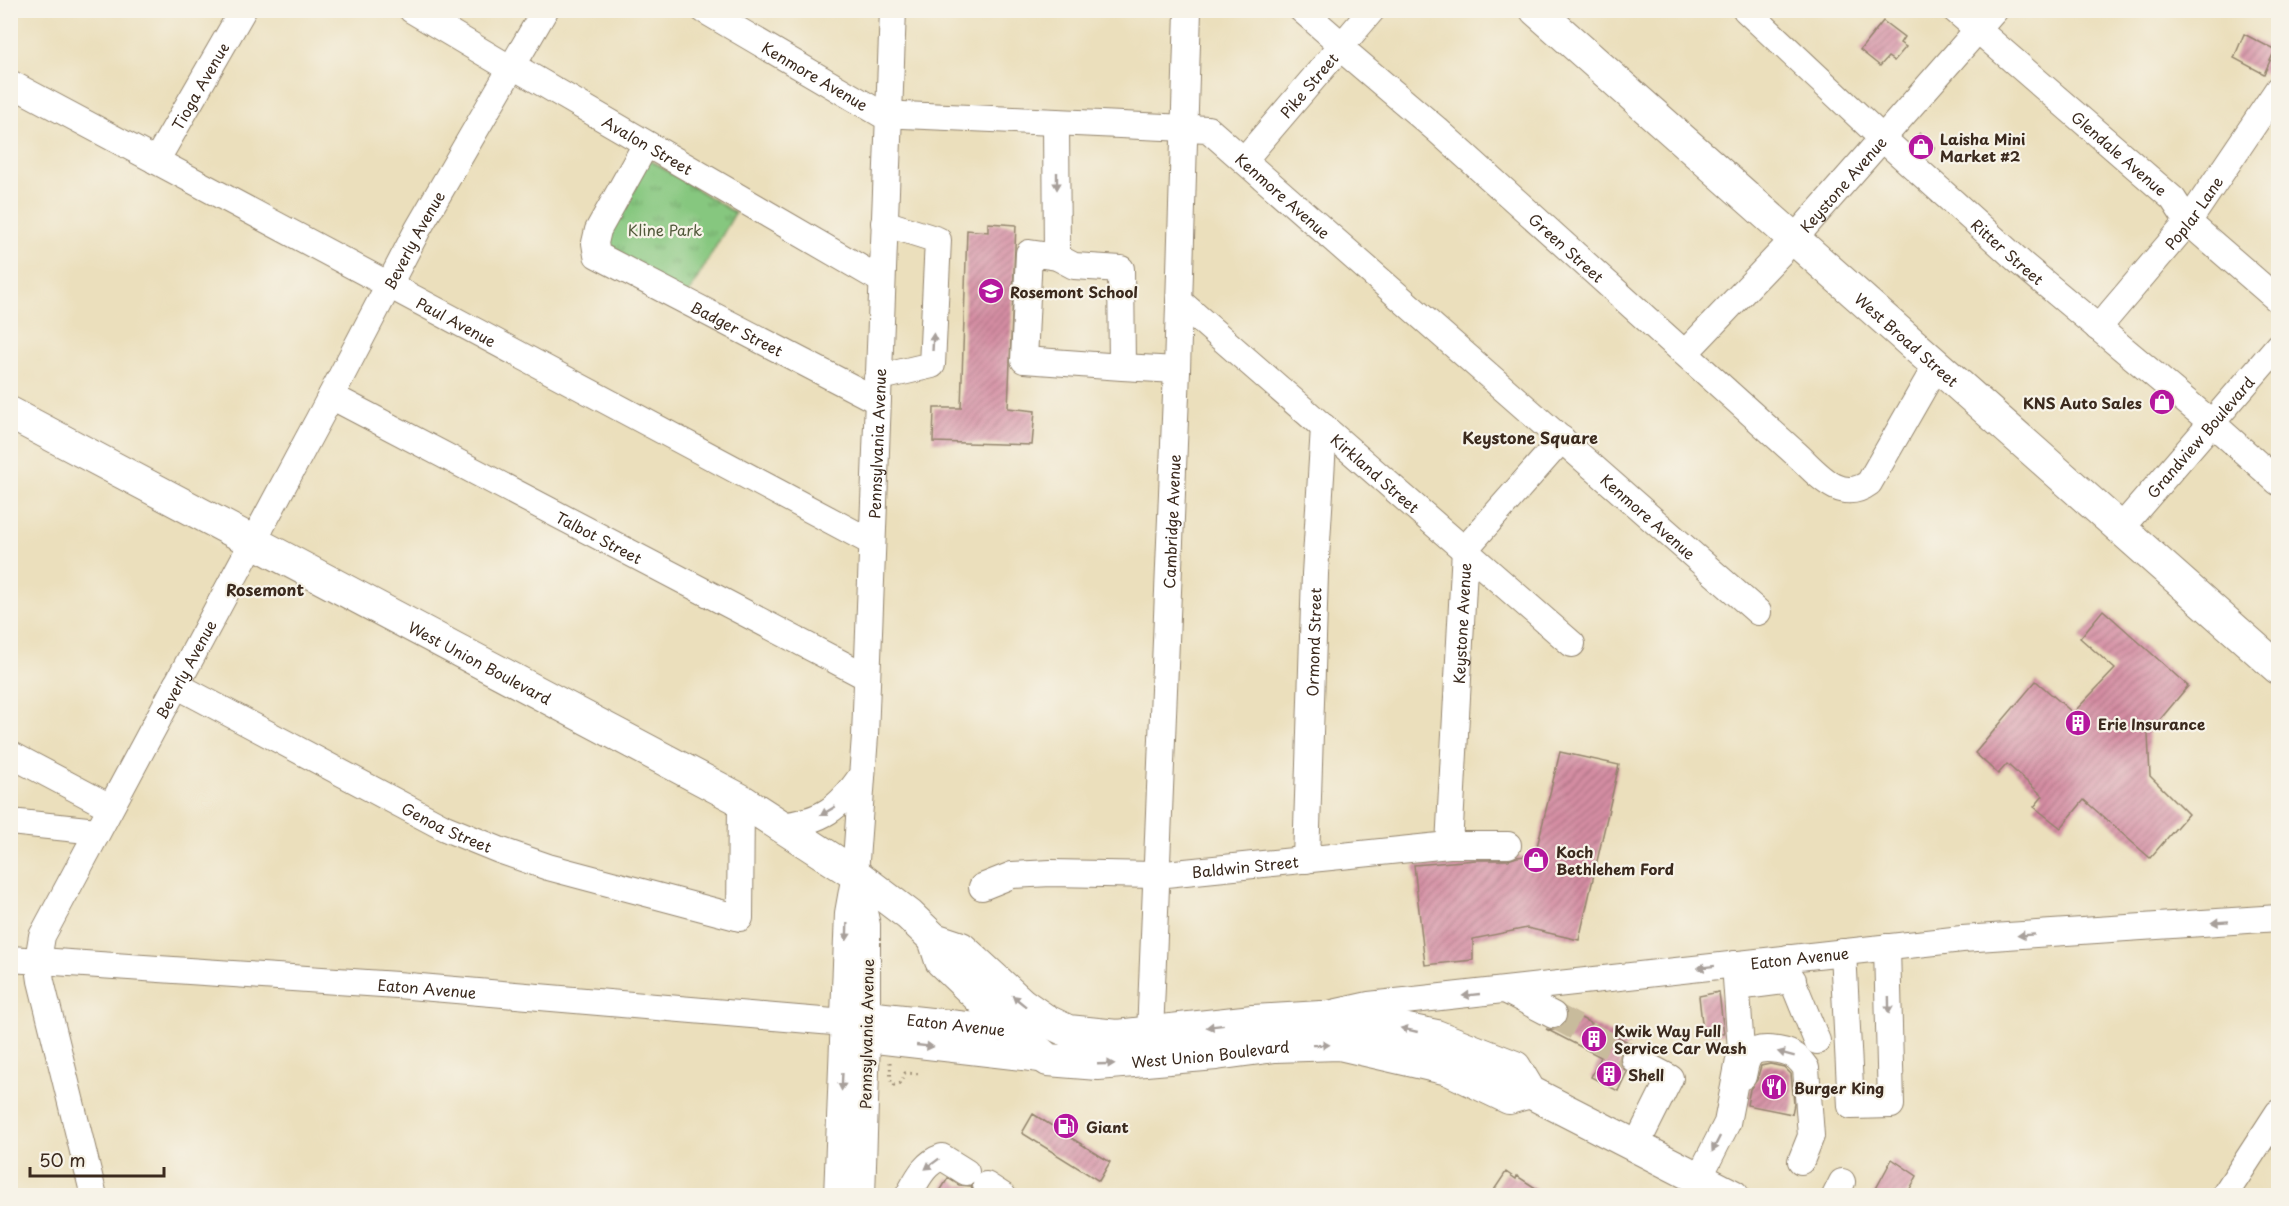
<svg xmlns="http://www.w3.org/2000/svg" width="2289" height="1206" viewBox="0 0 2289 1206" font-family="'Playpen Sans',sans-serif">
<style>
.park{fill:url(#park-tufts);stroke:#60784e;stroke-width:1.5}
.building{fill:url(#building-hatch)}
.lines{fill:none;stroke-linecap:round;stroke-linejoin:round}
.minor-tunnel{stroke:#c8bb9c;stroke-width:26;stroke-dasharray:26 13;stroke-linecap:butt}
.minor-casing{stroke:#93846d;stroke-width:28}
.major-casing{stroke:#93846d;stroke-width:34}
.path{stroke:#93846d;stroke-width:3;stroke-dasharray:1.5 4.5;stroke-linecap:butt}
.minor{stroke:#fff;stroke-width:26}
.major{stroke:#fff;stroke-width:32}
.oneway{fill:#a79f9a}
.labels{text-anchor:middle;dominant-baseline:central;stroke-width:4.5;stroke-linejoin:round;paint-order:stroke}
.street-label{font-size:15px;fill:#3b2a1e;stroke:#f7f3e8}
.poi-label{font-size:15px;font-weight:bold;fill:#3b2a1e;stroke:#f7f3e8;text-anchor:start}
.park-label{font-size:15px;fill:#52593b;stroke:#f7f3e8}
.neighbourhood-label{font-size:16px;font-weight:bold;fill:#3b2a1e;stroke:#f7f3e8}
</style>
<defs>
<pattern id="park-tufts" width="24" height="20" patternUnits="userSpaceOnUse" patternTransform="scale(1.5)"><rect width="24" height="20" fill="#86c77f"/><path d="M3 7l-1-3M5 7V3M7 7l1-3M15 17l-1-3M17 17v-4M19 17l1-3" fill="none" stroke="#6fa267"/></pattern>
<pattern id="building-hatch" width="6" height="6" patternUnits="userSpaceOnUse" patternTransform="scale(1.5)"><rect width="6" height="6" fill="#d48da3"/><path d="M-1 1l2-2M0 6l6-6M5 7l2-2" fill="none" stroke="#ad7384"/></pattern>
</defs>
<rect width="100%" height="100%" fill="#f7f3e8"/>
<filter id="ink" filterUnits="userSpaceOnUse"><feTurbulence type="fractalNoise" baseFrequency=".0167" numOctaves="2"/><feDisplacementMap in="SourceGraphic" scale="12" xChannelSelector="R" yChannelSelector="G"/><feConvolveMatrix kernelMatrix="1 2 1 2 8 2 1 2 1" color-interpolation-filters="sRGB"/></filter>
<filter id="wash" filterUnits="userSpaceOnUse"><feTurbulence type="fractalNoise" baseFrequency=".008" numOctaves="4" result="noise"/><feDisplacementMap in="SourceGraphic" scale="24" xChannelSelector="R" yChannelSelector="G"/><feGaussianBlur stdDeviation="1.35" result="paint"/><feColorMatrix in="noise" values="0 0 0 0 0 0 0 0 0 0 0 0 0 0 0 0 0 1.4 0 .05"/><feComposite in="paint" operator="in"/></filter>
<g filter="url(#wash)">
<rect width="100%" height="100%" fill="#ebdfbc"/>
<!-- park -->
<path class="park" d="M648,159L735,213L686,298L606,252L604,233Z"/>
<g id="blocks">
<!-- building -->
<path class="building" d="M1883,21L1904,37L1900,43L1906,47L1894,61L1888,57L1880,66L1860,50Z
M2244,34L2275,50L2264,74L2234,58Z
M1920,133L1935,147L1926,157L1910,143Z
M988,223L1016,225L1008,408L1035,411L1032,445L933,442L934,408H961L967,230L988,232Z
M2103,610L2188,686L2148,734L2150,776L2188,814L2150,858L2084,800L2061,828L2034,807L2043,796L2007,764L1998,774L1975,753L2036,681L2073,713L2115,669L2080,638Z
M1560,752L1619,765L1579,940L1527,928L1473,939V960L1425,965L1414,865L1476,860H1508L1517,857L1535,855Z
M1719,992L1724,1034L1703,1032L1699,996Z
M1567,1011L1632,1044L1626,1047L1621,1053L1619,1060L1621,1066L1627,1072L1618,1091L1591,1077L1601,1057L1546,1029L1554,1030L1562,1027L1566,1021Z
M1770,1064L1784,1067L1791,1074L1794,1104L1792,1114L1747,1105L1750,1089L1757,1080L1761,1066Z
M1033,1114L1110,1162L1099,1181L1022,1133Z
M1892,1159L1917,1176L1906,1196H1872Z
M1506,1172L1516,1179L1517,1176L1548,1196H1490Z
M948,1178L959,1185L971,1186L976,1196H937Z"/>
</g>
</g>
<g filter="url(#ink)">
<use href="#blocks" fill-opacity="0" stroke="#93846d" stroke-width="1.5"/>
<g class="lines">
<!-- minor-tunnel -->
<path class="minor-tunnel" d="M1553,1015L1634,1059"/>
<!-- minor casing -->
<g class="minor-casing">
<g id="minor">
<path id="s1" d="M412,10L501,63L513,66L881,280"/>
<path id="s2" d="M704,10L881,114L1208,129L1758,612"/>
<path id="s3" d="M1302,10L1342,45L1349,55L1436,129L1794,452C1816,471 1839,505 1869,483L1936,366"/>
<path id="s4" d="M1746,10L1882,138L2022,264L2212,423L2278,482"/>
<path id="s5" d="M1955,10L2173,199L2188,222L2278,300"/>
<path id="s6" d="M10,83L871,542"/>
<path d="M1056,123L1057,257"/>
<path id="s7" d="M646,144L598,230L595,243L597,255L876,400"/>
<path id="s8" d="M1244,160L1372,10"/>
<path id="s9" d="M156,161L243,10"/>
<path id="s10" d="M1179,301L1572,644"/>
<path id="s11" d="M2098,328L2188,222L2278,89"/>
<path id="s12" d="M1685,353L1793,240L1995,10"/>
<path d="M1122,367L1024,360L1029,253L1057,257L1074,266L1121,269L1122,367L1177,370"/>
<path d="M877,378L932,365L938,240L884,223"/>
<path id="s13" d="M331,396L867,677"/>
<path id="s14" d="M2120,529L2278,346"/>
<path id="s15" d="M176,685L445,828L499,850L548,867L740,918L741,800"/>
<path d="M10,754L110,807"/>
<path d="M10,822L97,831"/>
<path d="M780,826C822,821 839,809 862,775"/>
<path id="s16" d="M1449,845L1465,549L1562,439"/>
<path id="s17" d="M1306,860L1315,574L1324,427"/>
<path d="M858,886L867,925V1039L862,1196"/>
<path id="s18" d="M982,887L1012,875L1051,873L1156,875L1449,845H1508"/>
<path d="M1843,952L1851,1106L1891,1105L1887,947"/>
<path d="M1788,958V970L1817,1041"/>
<path id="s19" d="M10,959L397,985L845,1023L867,1014L1022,1031"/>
<path d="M1737,987L1793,980"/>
<path d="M1507,991L1553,1015"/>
<path id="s20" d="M1333,1013L1369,1005L1962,939L2278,918"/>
<path d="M855,1030L867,1039L1048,1060"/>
<path id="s21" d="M1150,1034L1177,370L1188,10"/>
<path d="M1634,1059L1670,1078L1636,1146"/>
<path d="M1743,1076C1745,1068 1745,1060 1751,1054C1759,1045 1784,1050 1793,1055C1799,1058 1802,1063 1806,1068L1811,1136L1801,1161"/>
<path d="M1699,1178L1727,1123L1741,1050L1735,964"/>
<path d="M986,1185L1003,1196"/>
<path id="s22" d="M94,1196L41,981L38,960L42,936L322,413L418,229L545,10"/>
<path id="s23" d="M837,1196L848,913L855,874L865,736L893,10"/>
<path d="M908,1196C917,1180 924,1163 942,1157L966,1172"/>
<path d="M1835,1196L1842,1182"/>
<path d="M2224,1196L2278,1113"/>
</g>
</g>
<!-- major casing -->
<g class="major-casing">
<g id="major">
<path id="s24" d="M1536,10L2278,668"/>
<path id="s25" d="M10,413L741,800L855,874L909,915L934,939L961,948L1022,1004L1045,1020L1068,1031L1117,1036L1253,1021L1321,1017L1359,1020L1436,1036L1515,1067L1530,1092L1733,1196"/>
<path id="s26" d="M934,939L941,961L1013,1030L1048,1060L1098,1064L1216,1054L1275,1046L1339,1044L1448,1069L1509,1098L1530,1092"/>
</g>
</g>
<!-- path -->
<path class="path" d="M890,1062L891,1083L894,1085L901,1083L905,1073L922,1074"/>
<!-- minor -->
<use href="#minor" class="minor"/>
<!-- major -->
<use href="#major" class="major"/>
</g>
<!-- one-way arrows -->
<defs><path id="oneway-solid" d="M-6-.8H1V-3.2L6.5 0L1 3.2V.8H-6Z" transform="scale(1.5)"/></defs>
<g class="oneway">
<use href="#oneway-solid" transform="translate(1057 181) rotate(90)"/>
<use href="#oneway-solid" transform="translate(933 342) rotate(-87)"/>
<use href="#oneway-solid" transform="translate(828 811) rotate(149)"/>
<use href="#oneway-solid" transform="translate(2220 922) rotate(176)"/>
<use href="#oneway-solid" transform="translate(847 932) rotate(92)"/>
<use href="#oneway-solid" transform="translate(2026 935) rotate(176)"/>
<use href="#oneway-solid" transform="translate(1706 967) rotate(173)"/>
<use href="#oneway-solid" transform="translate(1471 995) rotate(174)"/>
<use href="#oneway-solid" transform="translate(1019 1001) rotate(-141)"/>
<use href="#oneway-solid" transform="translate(1889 1005) rotate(89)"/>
<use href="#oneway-solid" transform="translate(1215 1026) rotate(173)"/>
<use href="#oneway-solid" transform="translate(1409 1030) rotate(-167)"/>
<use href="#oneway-solid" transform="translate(1321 1045) rotate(-1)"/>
<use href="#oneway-solid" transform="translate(925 1046) rotate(6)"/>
<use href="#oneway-solid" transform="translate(1786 1054) rotate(-165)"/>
<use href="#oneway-solid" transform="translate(1106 1064) rotate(-2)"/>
<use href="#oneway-solid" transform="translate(842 1082) rotate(93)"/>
<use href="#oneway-solid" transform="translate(1716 1144) rotate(117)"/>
<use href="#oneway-solid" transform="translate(932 1164) rotate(143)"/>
</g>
</g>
<!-- icons -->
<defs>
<g id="shop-disc" transform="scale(1.35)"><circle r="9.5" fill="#b5179e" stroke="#f7f3e8"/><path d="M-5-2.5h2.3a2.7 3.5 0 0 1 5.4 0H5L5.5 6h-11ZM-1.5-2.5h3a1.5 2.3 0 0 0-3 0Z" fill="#fff"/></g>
<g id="school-disc" transform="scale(1.35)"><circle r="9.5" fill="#b5179e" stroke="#f7f3e8"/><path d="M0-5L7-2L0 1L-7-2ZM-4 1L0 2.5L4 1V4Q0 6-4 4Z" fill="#fff"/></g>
<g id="building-disc" transform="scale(1.35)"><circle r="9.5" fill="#b5179e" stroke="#f7f3e8"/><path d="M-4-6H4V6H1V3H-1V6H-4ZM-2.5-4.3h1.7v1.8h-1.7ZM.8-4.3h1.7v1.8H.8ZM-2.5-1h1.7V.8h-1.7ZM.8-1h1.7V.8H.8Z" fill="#fff"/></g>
<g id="restaurant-disc" transform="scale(1.35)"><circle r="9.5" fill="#b5179e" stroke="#f7f3e8"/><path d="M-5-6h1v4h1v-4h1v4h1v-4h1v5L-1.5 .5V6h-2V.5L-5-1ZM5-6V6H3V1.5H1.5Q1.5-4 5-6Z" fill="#fff"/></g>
<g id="fuel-disc" transform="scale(1.35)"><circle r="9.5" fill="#b5179e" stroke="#f7f3e8"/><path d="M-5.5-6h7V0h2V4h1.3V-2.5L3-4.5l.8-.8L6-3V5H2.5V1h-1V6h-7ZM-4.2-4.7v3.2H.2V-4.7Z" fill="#fff"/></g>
</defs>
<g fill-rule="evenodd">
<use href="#shop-disc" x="1921" y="147"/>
<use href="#school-disc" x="991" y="291"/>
<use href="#shop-disc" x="2162" y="402"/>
<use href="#building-disc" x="2078" y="723"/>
<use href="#shop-disc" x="1536" y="860"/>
<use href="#building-disc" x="1594" y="1039"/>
<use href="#building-disc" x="1609" y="1074"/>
<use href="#restaurant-disc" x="1774" y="1087"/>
<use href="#fuel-disc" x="1066" y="1126"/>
</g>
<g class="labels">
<!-- street labels -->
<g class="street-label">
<text stroke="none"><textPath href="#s2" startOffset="129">Kenmore Avenue</textPath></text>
<text stroke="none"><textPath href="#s8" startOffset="99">Pike Street</textPath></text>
<text stroke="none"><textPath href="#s9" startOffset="87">Tioga Avenue</textPath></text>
<text stroke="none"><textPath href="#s1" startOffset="272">Avalon Street</textPath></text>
<text stroke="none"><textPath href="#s5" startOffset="218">Glendale Avenue</textPath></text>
<text stroke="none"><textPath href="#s12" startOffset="231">Keystone Avenue</textPath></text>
<text stroke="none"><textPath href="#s2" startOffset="633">Kenmore Avenue</textPath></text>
<text stroke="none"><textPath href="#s11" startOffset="150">Poplar Lane</textPath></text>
<text stroke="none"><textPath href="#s22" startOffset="1056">Beverly Avenue</textPath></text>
<text stroke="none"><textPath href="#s3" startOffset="356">Green Street</textPath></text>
<text stroke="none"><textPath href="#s4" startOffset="356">Ritter Street</textPath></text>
<text stroke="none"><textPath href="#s6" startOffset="506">Paul Avenue</textPath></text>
<text stroke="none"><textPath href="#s7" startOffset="282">Badger Street</textPath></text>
<text stroke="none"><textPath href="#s24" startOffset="496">West Broad Street</textPath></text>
<text stroke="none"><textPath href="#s14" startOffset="122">Grandview Boulevard</textPath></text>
<text stroke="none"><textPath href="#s23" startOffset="754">Pennsylvania Avenue</textPath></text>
<text stroke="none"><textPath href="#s10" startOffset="261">Kirkland Street</textPath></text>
<text stroke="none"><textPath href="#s2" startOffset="1119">Kenmore Avenue</textPath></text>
<text stroke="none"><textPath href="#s21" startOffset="513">Cambridge Avenue</textPath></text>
<text stroke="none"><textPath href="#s13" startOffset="303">Talbot Street</textPath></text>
<text stroke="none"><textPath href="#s16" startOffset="222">Keystone Avenue</textPath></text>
<text stroke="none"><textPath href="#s17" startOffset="218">Ormond Street</textPath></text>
<text stroke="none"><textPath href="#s25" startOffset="532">West Union Boulevard</textPath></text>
<text stroke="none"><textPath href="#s22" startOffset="570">Beverly Avenue</textPath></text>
<text stroke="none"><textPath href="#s15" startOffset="306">Genoa Street</textPath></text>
<text stroke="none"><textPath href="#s18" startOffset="266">Baldwin Street</textPath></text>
<text stroke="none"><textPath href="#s20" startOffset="470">Eaton Avenue</textPath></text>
<text stroke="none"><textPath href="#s19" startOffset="418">Eaton Avenue</textPath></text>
<text stroke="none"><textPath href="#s19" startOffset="951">Eaton Avenue</textPath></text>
<text transform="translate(866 1034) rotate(-89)">Pennsylvania Avenue</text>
<text stroke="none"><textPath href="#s26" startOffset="332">West Union Boulevard</textPath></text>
</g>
<!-- poi labels -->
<g class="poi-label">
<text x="1940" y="138">Laisha Mini<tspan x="1940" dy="17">Market #2</tspan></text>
<text x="1010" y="291">Rosemont School</text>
<text x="2142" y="402" text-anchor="end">KNS Auto Sales</text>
<text x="2098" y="723">Erie Insurance</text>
<text x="1556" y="851">Koch<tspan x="1556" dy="17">Bethlehem Ford</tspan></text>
<text x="1614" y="1030">Kwik Way Full<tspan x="1614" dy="17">Service Car Wash</tspan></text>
<text x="1628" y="1074">Shell</text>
<text x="1794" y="1087">Burger King</text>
<text x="1086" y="1126">Giant</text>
</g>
<!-- park labels -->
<g class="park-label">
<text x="665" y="229">Kline Park</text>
</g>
<!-- neighbourhood labels -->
<g class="neighbourhood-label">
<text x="1530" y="437">Keystone Square</text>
<text x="265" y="589">Rosemont</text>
</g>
</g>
<!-- margin -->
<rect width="2289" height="1206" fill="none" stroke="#f7f3e8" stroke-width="36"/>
<!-- scale -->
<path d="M30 1167v9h134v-9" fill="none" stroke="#3b2a1e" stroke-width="3"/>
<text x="39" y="1167" font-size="18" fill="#3b2a1e" stroke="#f7f3e8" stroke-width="4.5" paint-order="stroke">50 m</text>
</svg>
